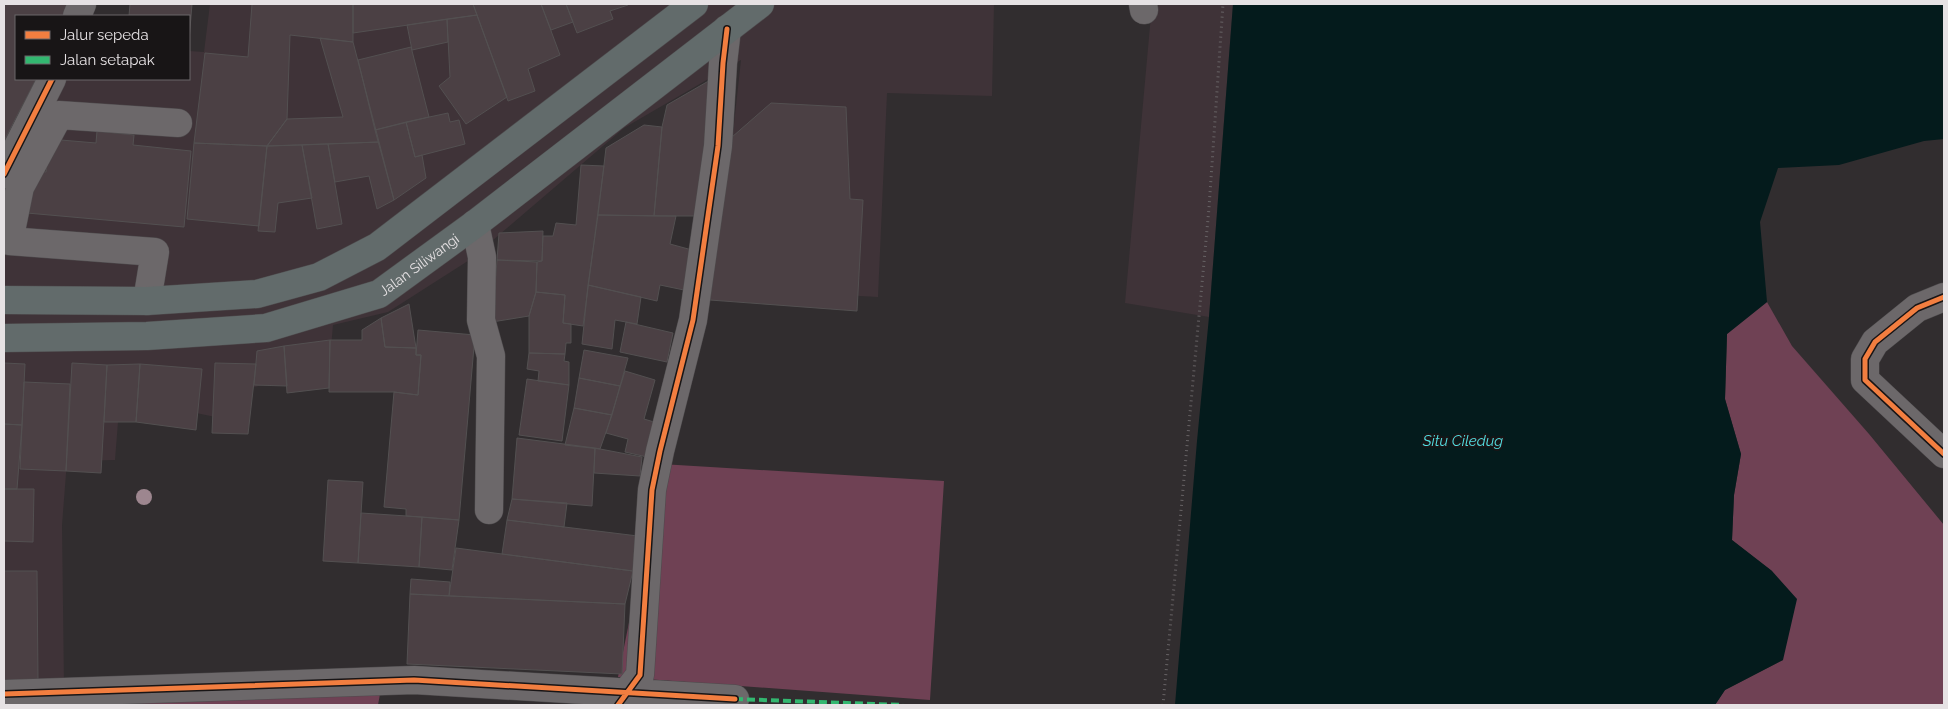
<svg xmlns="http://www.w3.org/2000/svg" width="1948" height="709" viewBox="0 0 1948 709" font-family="Raleway,sans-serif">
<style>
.built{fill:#3f3338}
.green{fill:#6f4154}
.water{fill:#041b1c}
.building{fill:#4b4044;stroke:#535051}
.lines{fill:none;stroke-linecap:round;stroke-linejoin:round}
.minor-casing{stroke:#4e4b4d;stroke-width:29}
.major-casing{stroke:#4e4b4d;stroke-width:29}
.path{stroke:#676365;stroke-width:3;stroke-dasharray:1 4;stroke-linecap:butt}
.minor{stroke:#6c686a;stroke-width:28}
.major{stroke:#626b6b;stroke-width:28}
.quiet{stroke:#33b770;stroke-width:4;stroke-dasharray:8 4;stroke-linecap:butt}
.cycleway-casing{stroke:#181516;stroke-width:8}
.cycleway{stroke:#f27e40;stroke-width:5}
.tree{fill:#9d868f}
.labels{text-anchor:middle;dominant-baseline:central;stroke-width:4;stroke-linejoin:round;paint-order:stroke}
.street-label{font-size:14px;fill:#e6e2e4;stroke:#181516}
.water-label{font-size:15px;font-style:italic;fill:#53dfe2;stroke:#181516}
</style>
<rect width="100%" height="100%" fill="#312d2f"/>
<!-- built -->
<path class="built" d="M210,4H994L992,96L887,93L878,297L716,288L741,60L624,128L471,259L388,312L333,325L329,371L221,394L220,418L120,397L115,460L67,461L62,525L64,686L4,688V198L66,79H189V51L204,52Z
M1152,4H1233L1209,317L1125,303Z"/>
<!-- green -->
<path class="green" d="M1767,302L1792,346L1869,434L1944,525V705H1715L1725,690L1783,660L1772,571L1732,540L1734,495L1741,454L1725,399L1727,334Z
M661,464L944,481L930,700L618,677Z
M380,694L378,705H4Z"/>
<!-- water -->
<path class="water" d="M1233,4H1944V139L1924,141L1839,165L1778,168L1760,222L1767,302L1727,334L1725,399L1741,454L1734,495L1732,540L1772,571L1797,599L1783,660L1725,690L1715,705H1175L1197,441L1209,317Z"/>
<!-- building -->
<path class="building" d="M4,4H71L66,16H16V79H36L4,141Z
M130,4H192L189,41V16H129Z
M252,4H353V42L290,35L287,119L267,146L194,143L205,53L248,57Z
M353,4H473L477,15L353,33Z
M473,4H541L560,55L528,69L535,91L508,101Z
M541,4H566L573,22L551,30Z
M566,4H628V5L610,11L613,19L577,33Z
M477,15L507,97L466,124L439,86L450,77L447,19Z
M447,19L448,42L412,50L407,25Z
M320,38L353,42L379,142L267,146L287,119L343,117Z
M411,47L429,117L375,130L358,60Z
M712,79L698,216H654L662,127L667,105Z
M771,103L846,107L850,199L863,200L857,311L710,300L722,206L724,144Z
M448,113L450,122L459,120L465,144L415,157L406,122Z
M406,122L415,157L422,155L426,178L394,200L375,130Z
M644,125L662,127L654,216L598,215L606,148Z
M97,131L134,135L133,145L191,151L184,227L27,213L31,170L46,172L49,139L96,143Z
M379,142L394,200L377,209L369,176L335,182L328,144Z
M194,143L267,146L259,226L187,219Z
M328,144L342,224L317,229L302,145Z
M302,145L312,198L278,203L275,232L258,231L267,146Z
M581,165L604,166L583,326L563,323L565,295L536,292L537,262L542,261L543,236H553L556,223L576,225Z
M598,215L676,216L670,244L692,250L684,290L660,285L657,301L588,285Z
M543,231L542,261L497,260L499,233Z
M497,260L537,262L536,292L529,316L492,322Z
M588,285L641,297L637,324L615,320L612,349L582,344Z
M536,292L565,295L563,323L571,324V343H566L565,354L529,353V316Z
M409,304L416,348L385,347L381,318Z
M381,318L385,347L416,348V355H421L418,395L394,392H329L330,340H362V330Z
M626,322L673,333L667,362L620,352Z
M418,330L475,335L459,520L406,516V509L384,507L394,392L418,395L421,355H416Z
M330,340L329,388L287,393L284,346Z
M284,346L287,386L254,385L257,351Z
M584,350L628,358L620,386L579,378Z
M529,353L565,354L564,361L569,362V385L538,381L539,371L527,369Z
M4,363L25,364L22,425L4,424Z
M72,363L107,365L101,473L66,471Z
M215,363L256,364L248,434L212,433Z
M140,364L136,422H104L107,365Z
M140,364L202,369L196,430L136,422Z
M625,371L655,380L644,419L654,422L647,457L625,452L628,439L606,433Z
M579,378L620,386L612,415L574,408Z
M527,379L569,385L562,441L519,435Z
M24,382L70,384L66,471L20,469Z
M574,408L612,415L600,449L565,445Z
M4,424L22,425L17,489H4Z
M517,438L595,448L592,506L512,499Z
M595,448L642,457L640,476L594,473Z
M328,480L363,482L358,563L323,561Z
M4,489H34L33,542L4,541Z
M512,499L567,503L564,527L507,520Z
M361,513L422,517L419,567L358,563Z
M422,517L459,520L452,570L419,567Z
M507,520L638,536L633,571L502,554Z
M456,548L502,554L633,571L625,604L449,596Z
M4,571H37L38,682L4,683Z
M411,579L450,582L449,596L410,594Z
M410,594L625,604L622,674L407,664Z"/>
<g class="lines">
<!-- minor casing -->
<g class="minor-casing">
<path id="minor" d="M1143,4L1144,10
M77,16L82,4
M4,174L52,79
M475,224L482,257L481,320L491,356L489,510
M1944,297L1917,308L1875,342L1865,359V380L1944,454
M147,301L155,252L9,241L20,187L59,115L178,123
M4,694L414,680L735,699
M618,704L640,675L652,490L660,451L693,320L718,146L723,63L727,29"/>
</g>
<!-- major casing -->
<g class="major-casing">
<g id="major">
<path d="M4,300L147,301L257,294L319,277L377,247L694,4"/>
<path id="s1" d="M4,338L147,336L266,328L379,294L475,224L760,4"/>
</g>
</g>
<!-- path -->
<path class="path" d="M1163,705L1209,208L1223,4"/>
<!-- minor -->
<use href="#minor" class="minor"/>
<!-- major -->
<use href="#major" class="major"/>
<!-- quiet -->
<path class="quiet" d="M735,699L903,705"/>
<!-- cycleway casing -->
<g class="cycleway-casing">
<path id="cycleway" d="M4,174L52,79
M1944,297L1917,308L1875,342L1865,359V380L1944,454
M4,694L414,680L735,699
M618,705L640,675L652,490L660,451L693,320L718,146L723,63L727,29"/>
</g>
<!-- cycleway -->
<use href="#cycleway" class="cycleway"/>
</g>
<!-- trees -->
<circle class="tree" cx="144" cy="497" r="8"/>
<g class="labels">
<!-- street labels -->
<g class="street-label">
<text stroke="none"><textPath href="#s1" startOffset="430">Jalan Siliwangi</textPath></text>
</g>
<!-- water labels -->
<g class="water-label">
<text x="1463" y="441">Situ Ciledug</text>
</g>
</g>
<!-- border -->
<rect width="1948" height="709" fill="none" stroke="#e6e2e4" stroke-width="10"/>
<!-- legend -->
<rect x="15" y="15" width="175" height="65" fill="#181516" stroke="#6a6768"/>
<rect x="25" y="31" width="25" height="8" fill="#f27e40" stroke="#6a6768"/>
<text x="60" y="40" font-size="15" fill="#e6e2e4">Jalur sepeda</text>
<rect x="25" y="56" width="25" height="8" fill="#33b770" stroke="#6a6768"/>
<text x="60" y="65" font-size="15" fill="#e6e2e4">Jalan setapak</text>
</svg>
